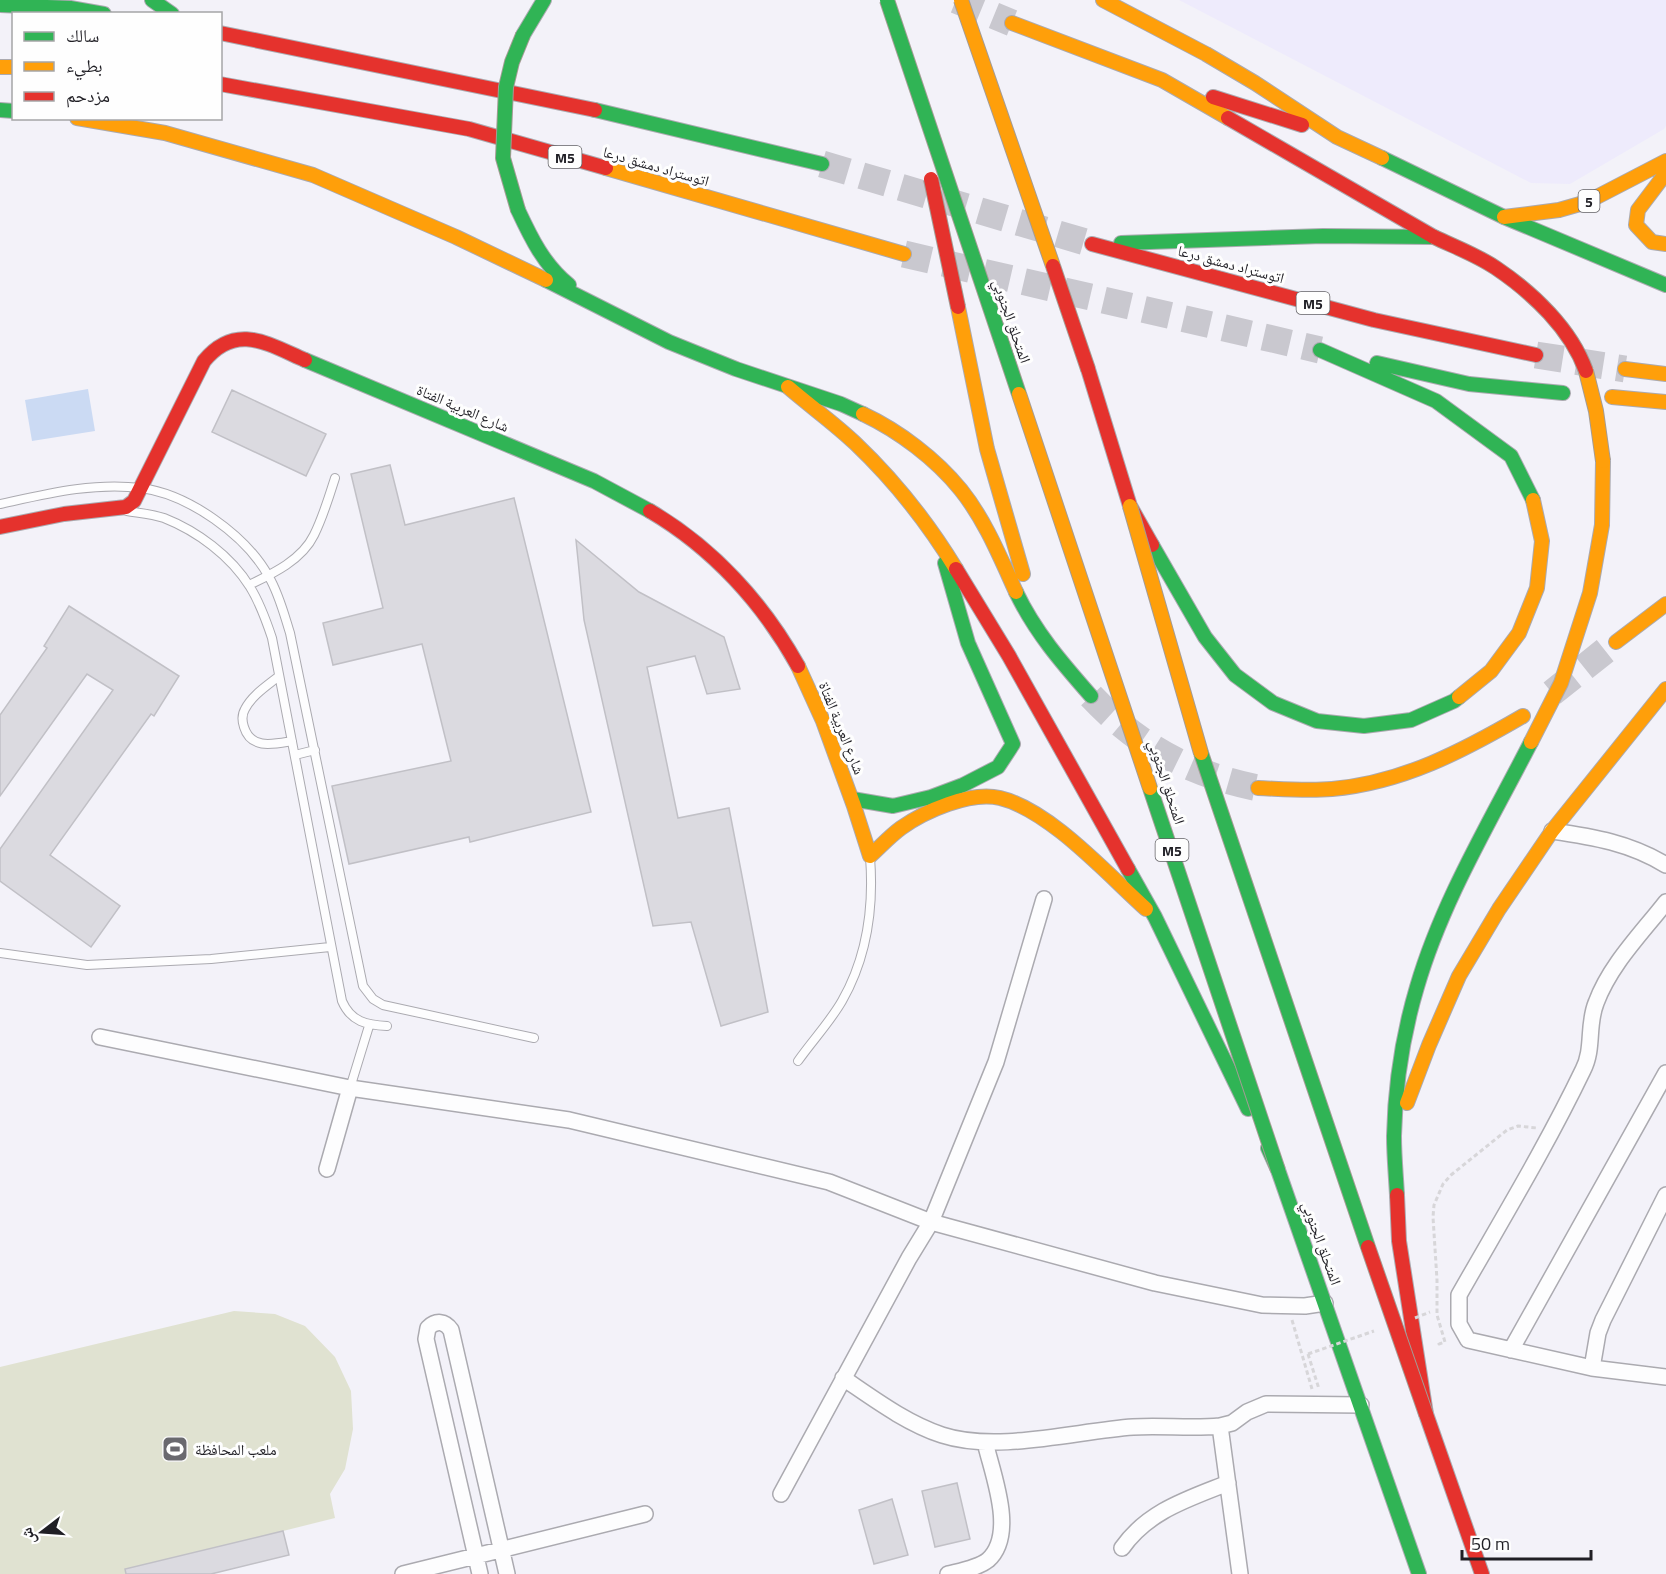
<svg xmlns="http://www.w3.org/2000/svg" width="1666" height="1574" viewBox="0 0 1666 1574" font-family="'Titillium Web','Noto Naskh Arabic',sans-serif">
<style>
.built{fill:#eeebfc}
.green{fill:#e0e2d1}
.water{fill:#cbdaf3}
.building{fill:#dbdae0;stroke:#c1c0c6;stroke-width:1.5}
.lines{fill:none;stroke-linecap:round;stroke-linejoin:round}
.highway-tunnel{stroke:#c9c8cf;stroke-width:27;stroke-dasharray:27 14;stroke-linecap:butt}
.lane-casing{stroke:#abaab0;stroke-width:10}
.street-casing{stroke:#abaab0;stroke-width:18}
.fast-casing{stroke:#abaab0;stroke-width:16}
.slow-casing{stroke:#abaab0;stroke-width:16}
.jam-casing{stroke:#abaab0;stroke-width:16}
.path{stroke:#d7d6d9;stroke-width:3;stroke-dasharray:4.5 3;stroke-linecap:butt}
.lane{stroke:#fdfdfe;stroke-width:8}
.street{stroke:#fdfdfe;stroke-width:15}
.fast{stroke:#30b455;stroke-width:14}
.slow{stroke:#ff9f0a;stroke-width:14}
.jam{stroke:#e5322d;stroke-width:14}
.fast-bridge-casing{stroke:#a49c95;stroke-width:16;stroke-linecap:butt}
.slow-bridge-casing{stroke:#a49c95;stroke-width:16;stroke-linecap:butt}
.jam-bridge-casing{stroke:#a49c95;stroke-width:16;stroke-linecap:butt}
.path-bridge{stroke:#d7d6d9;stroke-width:3;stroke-dasharray:4.5 3;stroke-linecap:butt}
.fast-bridge{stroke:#30b455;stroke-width:14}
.slow-bridge{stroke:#ff9f0a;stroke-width:14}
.jam-bridge{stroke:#e5322d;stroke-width:14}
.labels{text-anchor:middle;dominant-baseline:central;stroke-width:6;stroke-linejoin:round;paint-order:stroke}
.shield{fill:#fefefe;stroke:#636266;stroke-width:1.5}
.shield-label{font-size:14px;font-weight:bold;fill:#201f25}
.street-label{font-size:15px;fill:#201f25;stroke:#fefefe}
.poi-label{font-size:15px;fill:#201f25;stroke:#fefefe;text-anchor:start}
</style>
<rect width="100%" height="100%" fill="#f3f2f9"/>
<!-- built -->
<path class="built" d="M1179,0H1666V126L1664,129L1570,184L1531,183Z"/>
<!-- green -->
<path class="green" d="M234,1311L275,1314L305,1326L335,1357L351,1391L353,1429L345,1469L330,1494L335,1518L283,1531L289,1555L211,1574H0V1367Z"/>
<!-- water -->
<path class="water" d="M88,389L95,431L32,441L25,400Z"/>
<!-- building -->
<path class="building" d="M232,390L326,434L306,476L212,432Z
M390,465L405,525L514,498L591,812L470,842L469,837L349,864L332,786L451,761L422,644L333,665L323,623L383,608L351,474Z
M576,540L639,592L724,637L740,689L707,694L695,656L647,667L678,818L729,808L768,1012L721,1026L691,922L653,926L584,620Z
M69,606L179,676L154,716L151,714L50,855L120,906L91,947L0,881V849L113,690L87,674L0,796V715L47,648L44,646Z
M957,1483L970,1539L935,1547L922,1491Z
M892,1499L908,1555L874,1564L859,1510Z
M283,1531L289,1555L211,1574H126L125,1569Z"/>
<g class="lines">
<!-- highway-tunnel -->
<path class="highway-tunnel" d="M956,0L1012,23
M822,164L1092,244
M904,254L1320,350
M1536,355L1625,369
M1552,693L1616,642
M1091,696C1139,747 1190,774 1258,788"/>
<!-- lane casing -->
<g class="lane-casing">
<path id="lane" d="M0,504C46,494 93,482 141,488C188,494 246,535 269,577C279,594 284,614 290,633L363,986L373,999L383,1005L534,1038
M127,511C139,513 152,514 164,518C197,531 231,556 250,587C260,603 266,620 272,638L342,1001C351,1022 367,1025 387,1026
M249,585C272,574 302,560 314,535C323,517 329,497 335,478
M279,676C268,685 252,695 245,709C242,714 242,721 244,727C251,750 274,744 292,741
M295,755L315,750
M0,953L87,965L211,959L330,947
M798,1061C812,1041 830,1022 842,1001C867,957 874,907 870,857
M350,1088L369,1026"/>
</g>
<!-- street casing -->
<g class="street-casing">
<path id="street" d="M1552,831C1594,837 1630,843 1666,865
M1666,902C1641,934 1610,965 1596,1003C1587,1025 1594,1049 1583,1070C1546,1147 1501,1221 1459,1295V1324L1468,1340L1592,1368L1666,1377
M100,1037L350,1088L569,1120L829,1182L931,1222L1155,1283L1262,1305L1305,1306L1325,1303
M327,1169L350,1088
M1511,1350L1666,1073
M1592,1368L1598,1333L1603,1320L1666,1195
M843,1378C874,1399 906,1423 942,1435C997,1453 1076,1431 1133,1427C1162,1425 1191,1429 1220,1426L1232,1423L1247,1412L1266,1404L1361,1405
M1220,1426L1240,1574
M781,1494L909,1258L931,1222L996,1062L1044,899
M1122,1548C1148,1511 1188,1499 1228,1483
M403,1574L645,1514
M480,1574L426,1339L428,1328C436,1320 445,1321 451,1330L507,1574
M948,1574C960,1571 978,1568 988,1560C1017,1534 992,1473 985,1442"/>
</g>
<!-- fast casing -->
<g class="fast-casing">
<path id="fast" d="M152,0L172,14
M0,5L70,8L104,14
M523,35L544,0
M0,110L14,111
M595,110L822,164
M1382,158L1504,217L1666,285
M518,210C531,238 544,265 569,285
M1121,243L1323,236L1433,237
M546,280L669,342L736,369L841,404L863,414
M1320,350L1436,401L1511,456L1533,500
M305,360L594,481L650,511
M1377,363L1469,384L1563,393
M1152,545L1205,637L1235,675L1273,703L1317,721L1364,726L1411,720L1454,701L1459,697
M1016,592C1035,632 1062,663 1091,696
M852,799L893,806L931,797L963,785L998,767L1013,744L968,643L945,563
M1128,869L1155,917L1248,1109
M1268,1148L1278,1170L1419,1574
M1397,1195C1396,1176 1394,1156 1394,1136C1395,1087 1403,1034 1417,987C1442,901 1490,822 1531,742"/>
</g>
<!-- slow casing -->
<g class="slow-casing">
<path id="slow" d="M1103,0L1206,54L1255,83L1337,137L1382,158
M1012,23L1162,80L1228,118
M0,67H14
M77,118L165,133L313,175L456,237L546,280
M606,168L904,254
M1666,173L1638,210L1636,225L1652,242L1666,244
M1504,217L1559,210L1587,202L1666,161
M958,307L987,449L1023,574
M1625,369L1666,374
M788,387C810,406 834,423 855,443C894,480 928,523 956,569
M1612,397L1666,402
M863,414C899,431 936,459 961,490C985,520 1000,557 1016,592
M1616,642L1666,604
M798,666L823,721L854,806L870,856C880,847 890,836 901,828C925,811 970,791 1000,798C1050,810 1108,875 1146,909
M1459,697L1491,671L1519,633L1537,588L1542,541L1533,500
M1531,742L1561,683L1590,593L1602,525L1603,461
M1258,788C1283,789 1307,791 1332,789C1402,783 1463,751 1523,716
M1407,1103L1429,1045L1459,976L1499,909L1552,831L1666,689"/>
</g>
<!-- jam casing -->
<g class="jam-casing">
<path id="jam" d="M220,33L595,110
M220,84L469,129L606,168
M1213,97L1302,125
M1228,118L1434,237
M1092,244L1374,320L1536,355
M1088,369L1130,506L1152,545
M650,511C713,548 763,603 798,666
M0,527L64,514L126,507L134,501L204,361C236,322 268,344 305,360
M956,569L1009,656L1128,869
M1397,1195L1399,1241L1426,1414L1482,1574"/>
</g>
<!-- path -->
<path class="path" d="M1292,1320L1312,1389
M1439,1343V1344L1445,1342L1437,1315V1280L1433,1217L1434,1205L1443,1184L1451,1175L1507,1130L1518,1126L1537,1128
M1308,1354L1319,1389"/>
<!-- lane -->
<use href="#lane" class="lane"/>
<!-- street -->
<use href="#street" class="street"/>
<!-- fast -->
<use href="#fast" class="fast"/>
<!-- slow -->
<use href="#slow" class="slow"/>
<!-- jam -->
<use href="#jam" class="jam"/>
<!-- fast-bridge casing -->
<g class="fast-bridge-casing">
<path id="fast-bridge" d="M887,0L1019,394
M518,210L503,158L506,87L512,62L523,35
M1201,753L1368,1247
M1150,788L1278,1170"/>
</g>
<!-- slow-bridge casing -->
<g class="slow-bridge-casing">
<path id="slow-bridge" d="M961,0L1053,266
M1586,371L1596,411L1603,461
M1019,394L1150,788
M1130,506L1201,753"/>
</g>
<!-- jam-bridge casing -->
<g class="jam-bridge-casing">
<path id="jam-bridge" d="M931,179L958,307
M1434,237C1455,247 1477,255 1496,268C1533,293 1571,329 1586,371
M1053,266L1088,369
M1368,1247L1426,1414"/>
</g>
<!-- path-bridge -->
<path class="path-bridge" d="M1415,1318L1430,1312
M1308,1354L1374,1331"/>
<!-- fast-bridge -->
<use href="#fast-bridge" class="fast-bridge"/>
<!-- slow-bridge -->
<use href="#slow-bridge" class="slow-bridge"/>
<!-- jam-bridge -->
<use href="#jam-bridge" class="jam-bridge"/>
</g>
<!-- icons -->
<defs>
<g id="stadium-square" transform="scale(1.35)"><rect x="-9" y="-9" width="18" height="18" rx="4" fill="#6a696f" stroke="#fefefe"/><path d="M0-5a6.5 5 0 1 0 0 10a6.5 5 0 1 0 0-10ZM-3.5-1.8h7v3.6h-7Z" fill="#fff"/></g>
</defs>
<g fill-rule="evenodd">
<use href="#stadium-square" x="175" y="1449"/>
</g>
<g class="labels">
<!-- shield labels -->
<g class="shield">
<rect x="548.5" y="146" width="33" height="22" rx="4.5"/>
<rect x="1578.5" y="190" width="21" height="22" rx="4.5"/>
<rect x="1296.5" y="292" width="33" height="22" rx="4.5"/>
<rect x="1155.5" y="839" width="33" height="22" rx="4.5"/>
</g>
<g class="shield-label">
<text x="565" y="157">M5</text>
<text x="1589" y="201">5</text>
<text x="1313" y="303">M5</text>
<text x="1172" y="850">M5</text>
</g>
<!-- street labels -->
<g class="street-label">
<text transform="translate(656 166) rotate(16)">اتوستراد دمشق درعا</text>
<text transform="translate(1231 264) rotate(15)">اتوستراد دمشق درعا</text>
<text transform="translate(1012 321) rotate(71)">المتحلق الجنوبي</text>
<text transform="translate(463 408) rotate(23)">شارع العربية الفتاة</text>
<text transform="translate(842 728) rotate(68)">شارع العربية الفتاة</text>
<text transform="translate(1167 782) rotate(72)">المتحلق الجنوبي</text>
<text transform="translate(1322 1243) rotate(70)">المتحلق الجنوبي</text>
</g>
<!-- poi labels -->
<g class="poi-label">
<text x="195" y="1449">ملعب المحافظة</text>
</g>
</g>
<!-- legend -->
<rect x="12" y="12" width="210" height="108" fill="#fefefe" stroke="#a5a5a7" stroke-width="1.5"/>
<rect x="24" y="32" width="30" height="9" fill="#30b455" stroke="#a5a5a7" stroke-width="1.5"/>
<text x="66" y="42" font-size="18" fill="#201f25">سالك</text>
<rect x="24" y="62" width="30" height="9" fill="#ff9f0a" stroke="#a5a5a7" stroke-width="1.5"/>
<text x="66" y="72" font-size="18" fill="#201f25">بطيء</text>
<rect x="24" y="92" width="30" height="9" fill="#e5322d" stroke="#a5a5a7" stroke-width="1.5"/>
<text x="66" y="102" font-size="18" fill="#201f25">مزدحم</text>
<!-- north arrow -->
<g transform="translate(42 1532) rotate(253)" stroke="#fefefe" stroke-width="4.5" paint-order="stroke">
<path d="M0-4.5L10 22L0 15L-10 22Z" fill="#201f25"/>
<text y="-9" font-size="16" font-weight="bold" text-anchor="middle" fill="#201f25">ش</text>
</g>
<!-- scale -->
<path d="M1462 1550v9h129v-9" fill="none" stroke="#201f25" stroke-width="3"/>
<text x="1471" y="1550" font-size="18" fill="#201f25" stroke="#fefefe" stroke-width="4.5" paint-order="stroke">50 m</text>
</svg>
